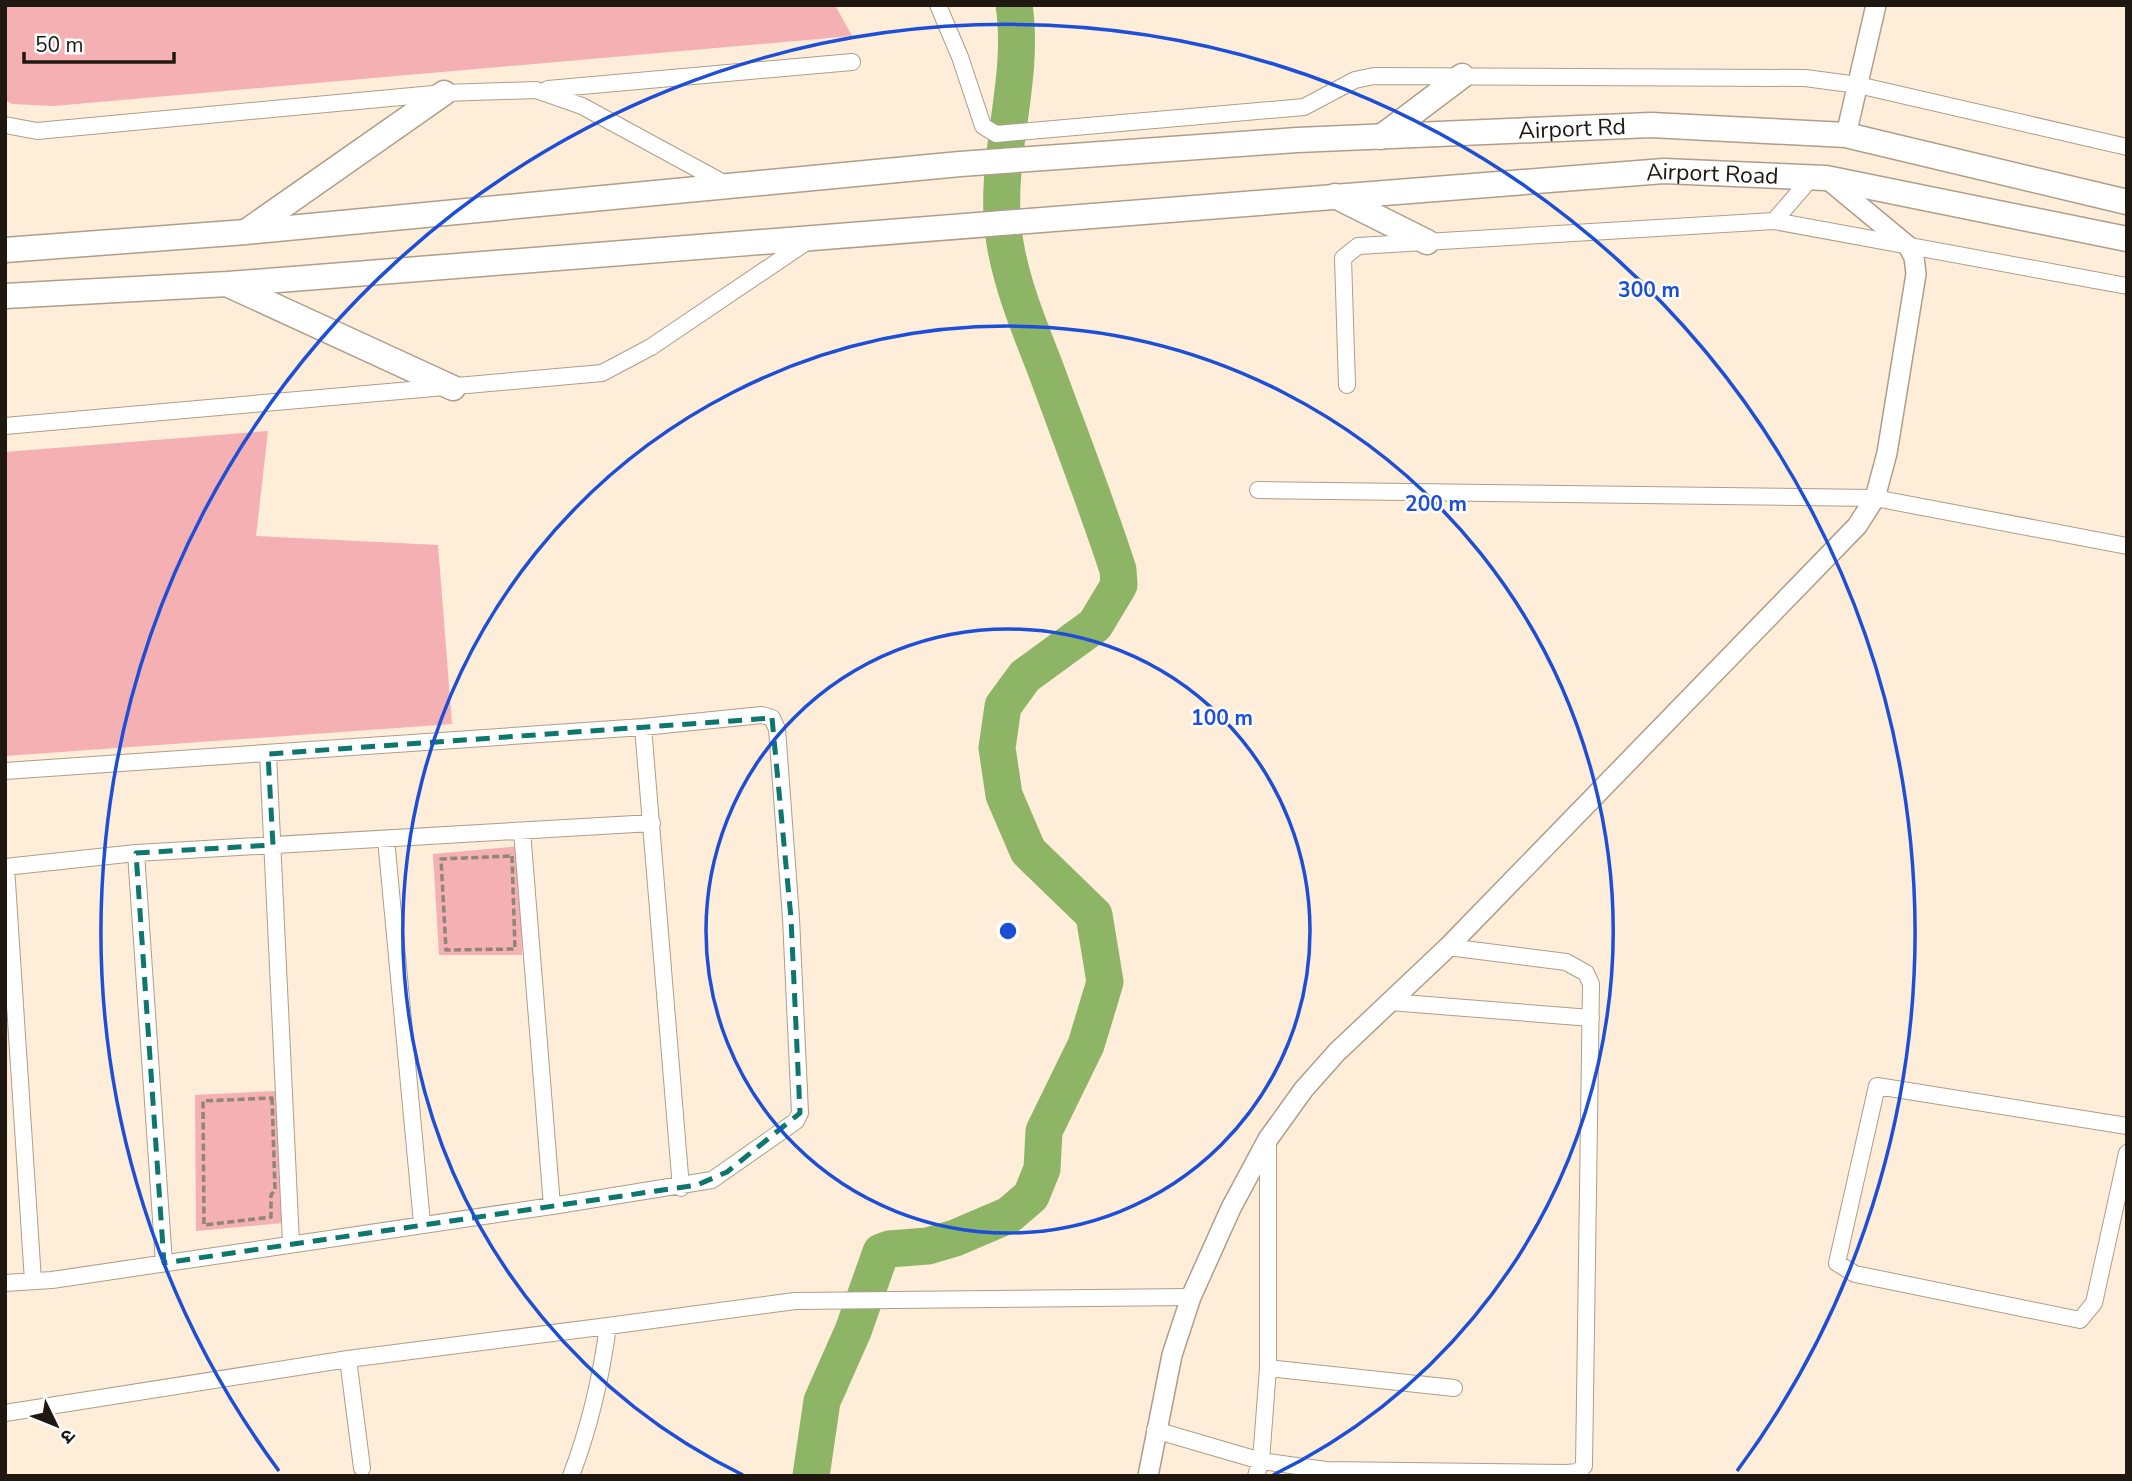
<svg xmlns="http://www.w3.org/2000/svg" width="2132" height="1481" viewBox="0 0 2132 1481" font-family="'Nunito Sans','Noto Sans Devanagari',sans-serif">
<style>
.green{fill:#f4b0b3}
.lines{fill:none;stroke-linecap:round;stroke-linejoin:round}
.river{stroke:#8db565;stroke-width:37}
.minor-casing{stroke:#ae9e8a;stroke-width:18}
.tertiary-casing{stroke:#ae9e8a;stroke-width:22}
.primary-casing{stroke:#ae9e8a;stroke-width:27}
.path{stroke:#908577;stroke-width:3.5;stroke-dasharray:7 3.5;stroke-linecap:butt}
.minor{stroke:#fff;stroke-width:16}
.tertiary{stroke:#fff;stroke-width:19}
.primary{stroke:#fff;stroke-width:24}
.marked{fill:none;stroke:#0f766e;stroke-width:5;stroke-dasharray:14 9;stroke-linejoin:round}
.ring{fill:none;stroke:#1d4ed8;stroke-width:3.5}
.labels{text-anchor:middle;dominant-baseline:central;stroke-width:5;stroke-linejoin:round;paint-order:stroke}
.street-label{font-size:23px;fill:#1e1811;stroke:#fff}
.centre{fill:#1d4ed8;stroke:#fff;stroke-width:3.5}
.ring-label{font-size:21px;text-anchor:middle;font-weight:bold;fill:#1d4ed8;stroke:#fff;stroke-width:5;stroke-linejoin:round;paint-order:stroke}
</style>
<rect width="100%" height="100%" fill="#feedd8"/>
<!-- green -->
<path class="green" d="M5,5H835L852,36L53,106L12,104L5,100Z
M268,431L256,536L438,545L452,724L5,756V452Z
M520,846L522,955H439L433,854Z
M277,1091L283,1223L196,1231L195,1095Z"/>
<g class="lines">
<!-- river -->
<path class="river" d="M811,1476L822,1401L853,1331L881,1252L889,1249L928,1246L955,1238L1009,1215L1031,1196L1042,1169L1044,1131L1086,1045L1105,982L1094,915L1028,851L1004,795L997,748L1003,706L1025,676L1095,625L1119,585L1118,570C1096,502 1070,436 1046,370C1030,329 1012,286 1005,243C991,163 1026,84 1014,5"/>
<!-- minor casing -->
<g class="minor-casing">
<path id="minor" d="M938,5L960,57L983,126L996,134L1304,107L1355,80L1374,76L1805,78L1858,85L2127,147
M548,89L852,62
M5,125L37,131L444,93L536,90L582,106L729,186
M1774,221L1812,177
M1347,385L1343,258L1358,246L1774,221L2127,286
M5,426L602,373L651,347L808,241
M1258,490L1875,498L2127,546
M643,727L681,1188
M268,754L291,1243
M5,771L643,727L762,715L772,718L777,729L791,918L800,1113L796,1121L712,1180L552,1206
M386,839L422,1223
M136,853L164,1263
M5,867L136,853L652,823
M6,867L33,1281
M1390,1002L1591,1018
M2127,1126L1877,1086L1837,1263L1855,1274L2080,1320L2094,1303L2127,1153
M5,1283L52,1280L552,1206L522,831
M348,1359L362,1468
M1268,1368L1454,1388
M5,1413L348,1359L608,1326
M1155,1430L1261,1461L1326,1470L1566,1473L1578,1472L1584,1466L1591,984L1586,973L1566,962L1448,947
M571,1476C590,1426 601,1379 608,1326L795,1301L1191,1297
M1256,1476L1261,1461L1268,1368V1139"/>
</g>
<!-- tertiary casing -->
<g class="tertiary-casing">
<path id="tertiary" d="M1846,135L1876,5
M1148,1476L1172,1355L1191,1297L1231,1208L1268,1139L1304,1089L1337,1052L1448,947L1857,526L1875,498L1887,453L1916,274L1914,257L1908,246L1826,178"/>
</g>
<!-- primary casing -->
<g class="primary-casing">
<g id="primary">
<path d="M1381,137L1462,76"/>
<path d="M1335,196L1427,242"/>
<path d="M247,231L444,93"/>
<path id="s1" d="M5,250L246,232L960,164L1297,140L1651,125L1846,135L2127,202"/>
<path d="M231,286L453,388"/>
<path id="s2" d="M5,296L228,284L1664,171L1826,178L2127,239"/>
</g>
</g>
<!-- path -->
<path class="path" d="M512,856L515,949L446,950L441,859Z
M272,1098L275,1190L271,1195V1217L204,1225L203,1101Z"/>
<!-- minor -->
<use href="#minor" class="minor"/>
<!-- tertiary -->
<use href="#tertiary" class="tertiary"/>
<!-- primary -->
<use href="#primary" class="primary"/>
</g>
<!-- marked area -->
<path class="marked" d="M772,718L791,918L800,1113L727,1172L697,1185L164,1263L136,853L273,845L268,754Z"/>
<!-- distance rings -->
<g class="ring">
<circle cx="1008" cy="931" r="302"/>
<path d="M743 1475A605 605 0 1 1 1273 1475"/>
<path d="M279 1471A907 907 0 1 1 1737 1471"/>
</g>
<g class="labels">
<!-- street labels -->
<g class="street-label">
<text stroke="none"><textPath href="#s1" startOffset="1572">Airport Rd</textPath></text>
<text stroke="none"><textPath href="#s2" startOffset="1712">Airport Road</textPath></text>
</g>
</g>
<circle cx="1008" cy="931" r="10" class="centre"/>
<g class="ring-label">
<text x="1649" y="297">300 m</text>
<text x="1436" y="511">200 m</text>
<text x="1222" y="725">100 m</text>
</g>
<!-- border -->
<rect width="2132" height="1481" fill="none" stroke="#1e1811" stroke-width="14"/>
<!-- north arrow -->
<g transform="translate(56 1425) rotate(133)" stroke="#ffffff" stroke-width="5" paint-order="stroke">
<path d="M0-5L12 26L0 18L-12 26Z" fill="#1e1811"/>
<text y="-10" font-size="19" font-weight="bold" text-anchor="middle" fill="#1e1811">उ</text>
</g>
<!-- scale -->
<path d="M24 52v10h150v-10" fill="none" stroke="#1e1811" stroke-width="3.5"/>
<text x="35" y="52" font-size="21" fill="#1e1811" stroke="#ffffff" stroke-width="5" paint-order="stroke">50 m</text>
</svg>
